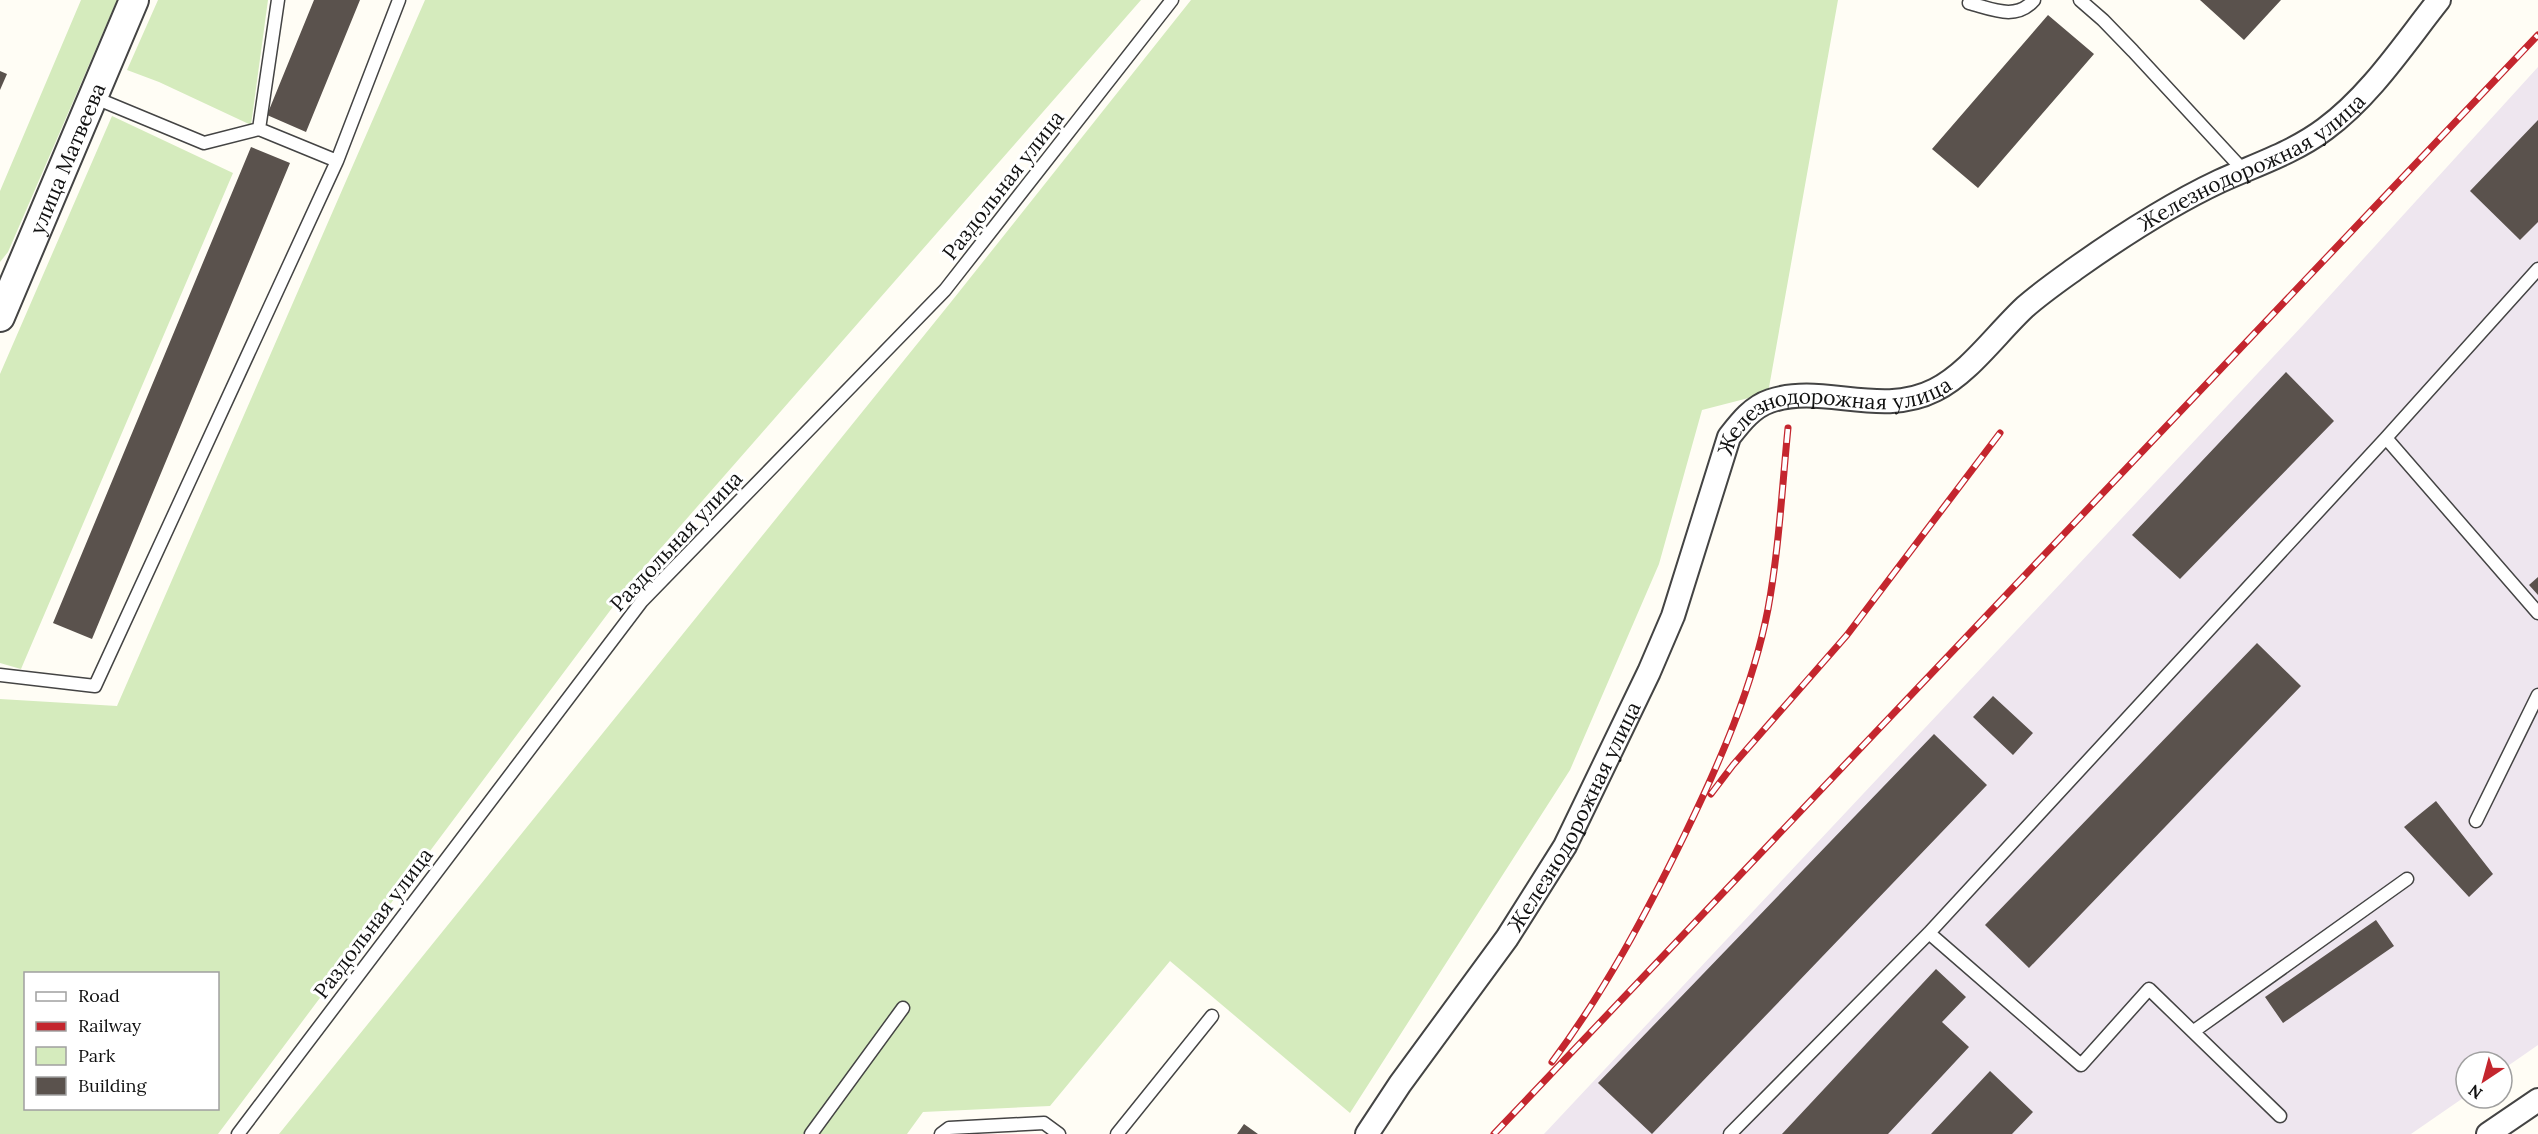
<svg xmlns="http://www.w3.org/2000/svg" width="2538" height="1134" viewBox="0 0 2538 1134" font-family="Lora,serif">
<style>
.industrial{fill:#eee6ef}
.green{fill:#d5ebbd;fill-rule:evenodd}
.building{fill:#5a524d}
.lines{fill:none;stroke-linecap:round;stroke-linejoin:round}
.service-casing{stroke:#444;stroke-width:15}
.minor-casing{stroke:#444;stroke-width:26}
.tertiary-casing{stroke:#444;stroke-width:32}
.service{stroke:#fff;stroke-width:12}
.minor{stroke:#fff;stroke-width:22}
.tertiary{stroke:#fff;stroke-width:28}
.rail-casing{stroke:#c4262e;stroke-width:7}
.rail{stroke:#fff;stroke-width:4.5;stroke-dasharray:14;stroke-linecap:butt}
.labels{text-anchor:middle;dominant-baseline:central;stroke-width:6;stroke-linejoin:round;paint-order:stroke}
.street-label{font-size:21px;fill:#111;stroke:#fff}
</style>
<rect width="100%" height="100%" fill="#fffdf5"/>
<!-- industrial -->
<path class="industrial" d="M2538,67V1045L2502,1070V1062H2466V1096L2411,1134H1544L2304,324Z"/>
<!-- green -->
<path class="green" d="M81,0H117L8,252L0,262V191Z
M158,0H268L251,125L159,82L127,70Z
M425,0H1141L633,580L218,1134H0V699L117,706ZM26,974H218V1108H26Z
M1191,0H1838L1768,393L1702,410L1659,564L1570,770L1350,1113L1170,961L1050,1106L923,1112L907,1134H279L951,302Z
M112,116L233,173L21,669L0,663V374Z"/>
<!-- building -->
<path class="building" d="M314,0H360L306,132L267,115Z
M2200,0H2281L2244,40Z
M2048,15L2094,54L1978,188L1932,149Z
M0,71L7,74L0,90Z
M2538,120V222L2520,240L2470,191Z
M251,147L290,163L92,639L53,623Z
M2286,372L2334,421L2180,579L2132,535Z
M2538,577V595L2529,585Z
M2257,643L2301,686L2029,968L1985,925Z
M1993,696L2033,733L2013,755L1973,717Z
M1934,734L1987,785L1652,1134L1598,1083Z
M2436,801L2493,874L2469,897L2404,827Z
M2376,920L2394,946L2283,1023L2265,997Z
M1936,969L1966,997L1942,1022L1969,1047L1888,1134H1782Z
M1990,1071L2033,1112L2012,1134H1931Z
M1244,1124L1258,1134H1237Z"/>
<g class="lines">
<!-- service casing -->
<g class="service-casing">
<path id="service" d="M2080,0L2103,20L2133,51L2244,171
M1969,3C1992,9 2016,21 2034,0
M259,129L278,0
M337,161L399,0
M2386,438L2538,613
M0,675L95,686L337,161L259,129L204,143L93,97
M2476,821L2538,695
M1929,933L2081,1065L2149,989L2280,1116
M2194,1031L2407,879
M238,1134L642,601L945,290L1172,0
M811,1134L903,1008
M941,1134L949,1128L1044,1123L1059,1134
M1117,1134L1212,1016
M1730,1134L1929,933L2386,438L2538,269"/>
</g>
<!-- minor casing -->
<g class="minor-casing">
<g id="minor">
<path id="s1" d="M1367,1134L1400,1084L1507,938L1565,846L1649,672L1673,616L1729,437C1740,423 1752,407 1770,401C1823,383 1880,418 1935,390C1969,373 1997,333 2025,307C2042,292 2061,279 2079,266C2123,235 2171,204 2220,181C2255,165 2293,153 2325,129C2371,95 2404,44 2439,0"/>
<path d="M2488,1134L2538,1100"/>
</g>
</g>
<!-- tertiary casing -->
<g class="tertiary-casing">
<g id="tertiary">
<path id="s2" d="M0,317L134,0"/>
</g>
</g>
<!-- service -->
<use href="#service" class="service"/>
<!-- minor -->
<use href="#minor" class="minor"/>
<!-- tertiary -->
<use href="#tertiary" class="tertiary"/>
<!-- rail casing -->
<g class="rail-casing">
<path id="rail" d="M1711,794L1733,765L1847,635L2000,433
M1552,1062C1605,991 1646,914 1685,834C1719,764 1753,687 1768,609C1779,549 1782,488 1788,428
M1494,1134L2538,35"/>
</g>
<!-- rail -->
<use href="#rail" class="rail"/>
</g>
<g class="labels">
<!-- street labels -->
<g class="street-label">
<text stroke="none"><textPath href="#s2" startOffset="172">улица Матвеева</textPath></text>
<text stroke="none"><textPath href="#s1" startOffset="1407">Железнодорожная улица</textPath></text>
<text transform="translate(1003 185) rotate(-52)">Раздольная улица</text>
<text stroke="none"><textPath href="#s1" startOffset="902">Железнодорожная улица</textPath></text>
<text transform="translate(676 541) rotate(-47)">Раздольная улица</text>
<text stroke="none"><textPath href="#s1" startOffset="380">Железнодорожная улица</textPath></text>
<text transform="translate(373 923) rotate(-53)">Раздольная улица</text>
</g>
</g>
<!-- legend -->
<rect x="24" y="972" width="195" height="138" fill="#ffffff" stroke="#a0a0a0" stroke-width="1.5"/>
<rect x="36" y="992" width="30" height="9" fill="#ffffff" stroke="#a0a0a0" stroke-width="1.5"/>
<text x="78" y="1002" font-size="18" fill="#111111">Road</text>
<rect x="36" y="1022" width="30" height="9" fill="#c4262e" stroke="#a0a0a0" stroke-width="1.5"/>
<text x="78" y="1032" font-size="18" fill="#111111">Railway</text>
<rect x="36" y="1047" width="30" height="18" fill="#d5ebbd" stroke="#a0a0a0" stroke-width="1.5"/>
<text x="78" y="1062" font-size="18" fill="#111111">Park</text>
<rect x="36" y="1077" width="30" height="18" fill="#5a524d" stroke="#a0a0a0" stroke-width="1.5"/>
<text x="78" y="1092" font-size="18" fill="#111111">Building</text>
<!-- north arrow -->
<g transform="translate(2484 1080) rotate(216)"><circle r="28" fill="#ffffff" stroke="#a0a0a0" stroke-width="1.5"/>
<path d="M0-4.5L10 22L0 15L-10 22Z" fill="#c4262e"/>
<text y="-9" font-size="16" font-weight="bold" text-anchor="middle" fill="#111111">N</text>
</g>
</svg>
